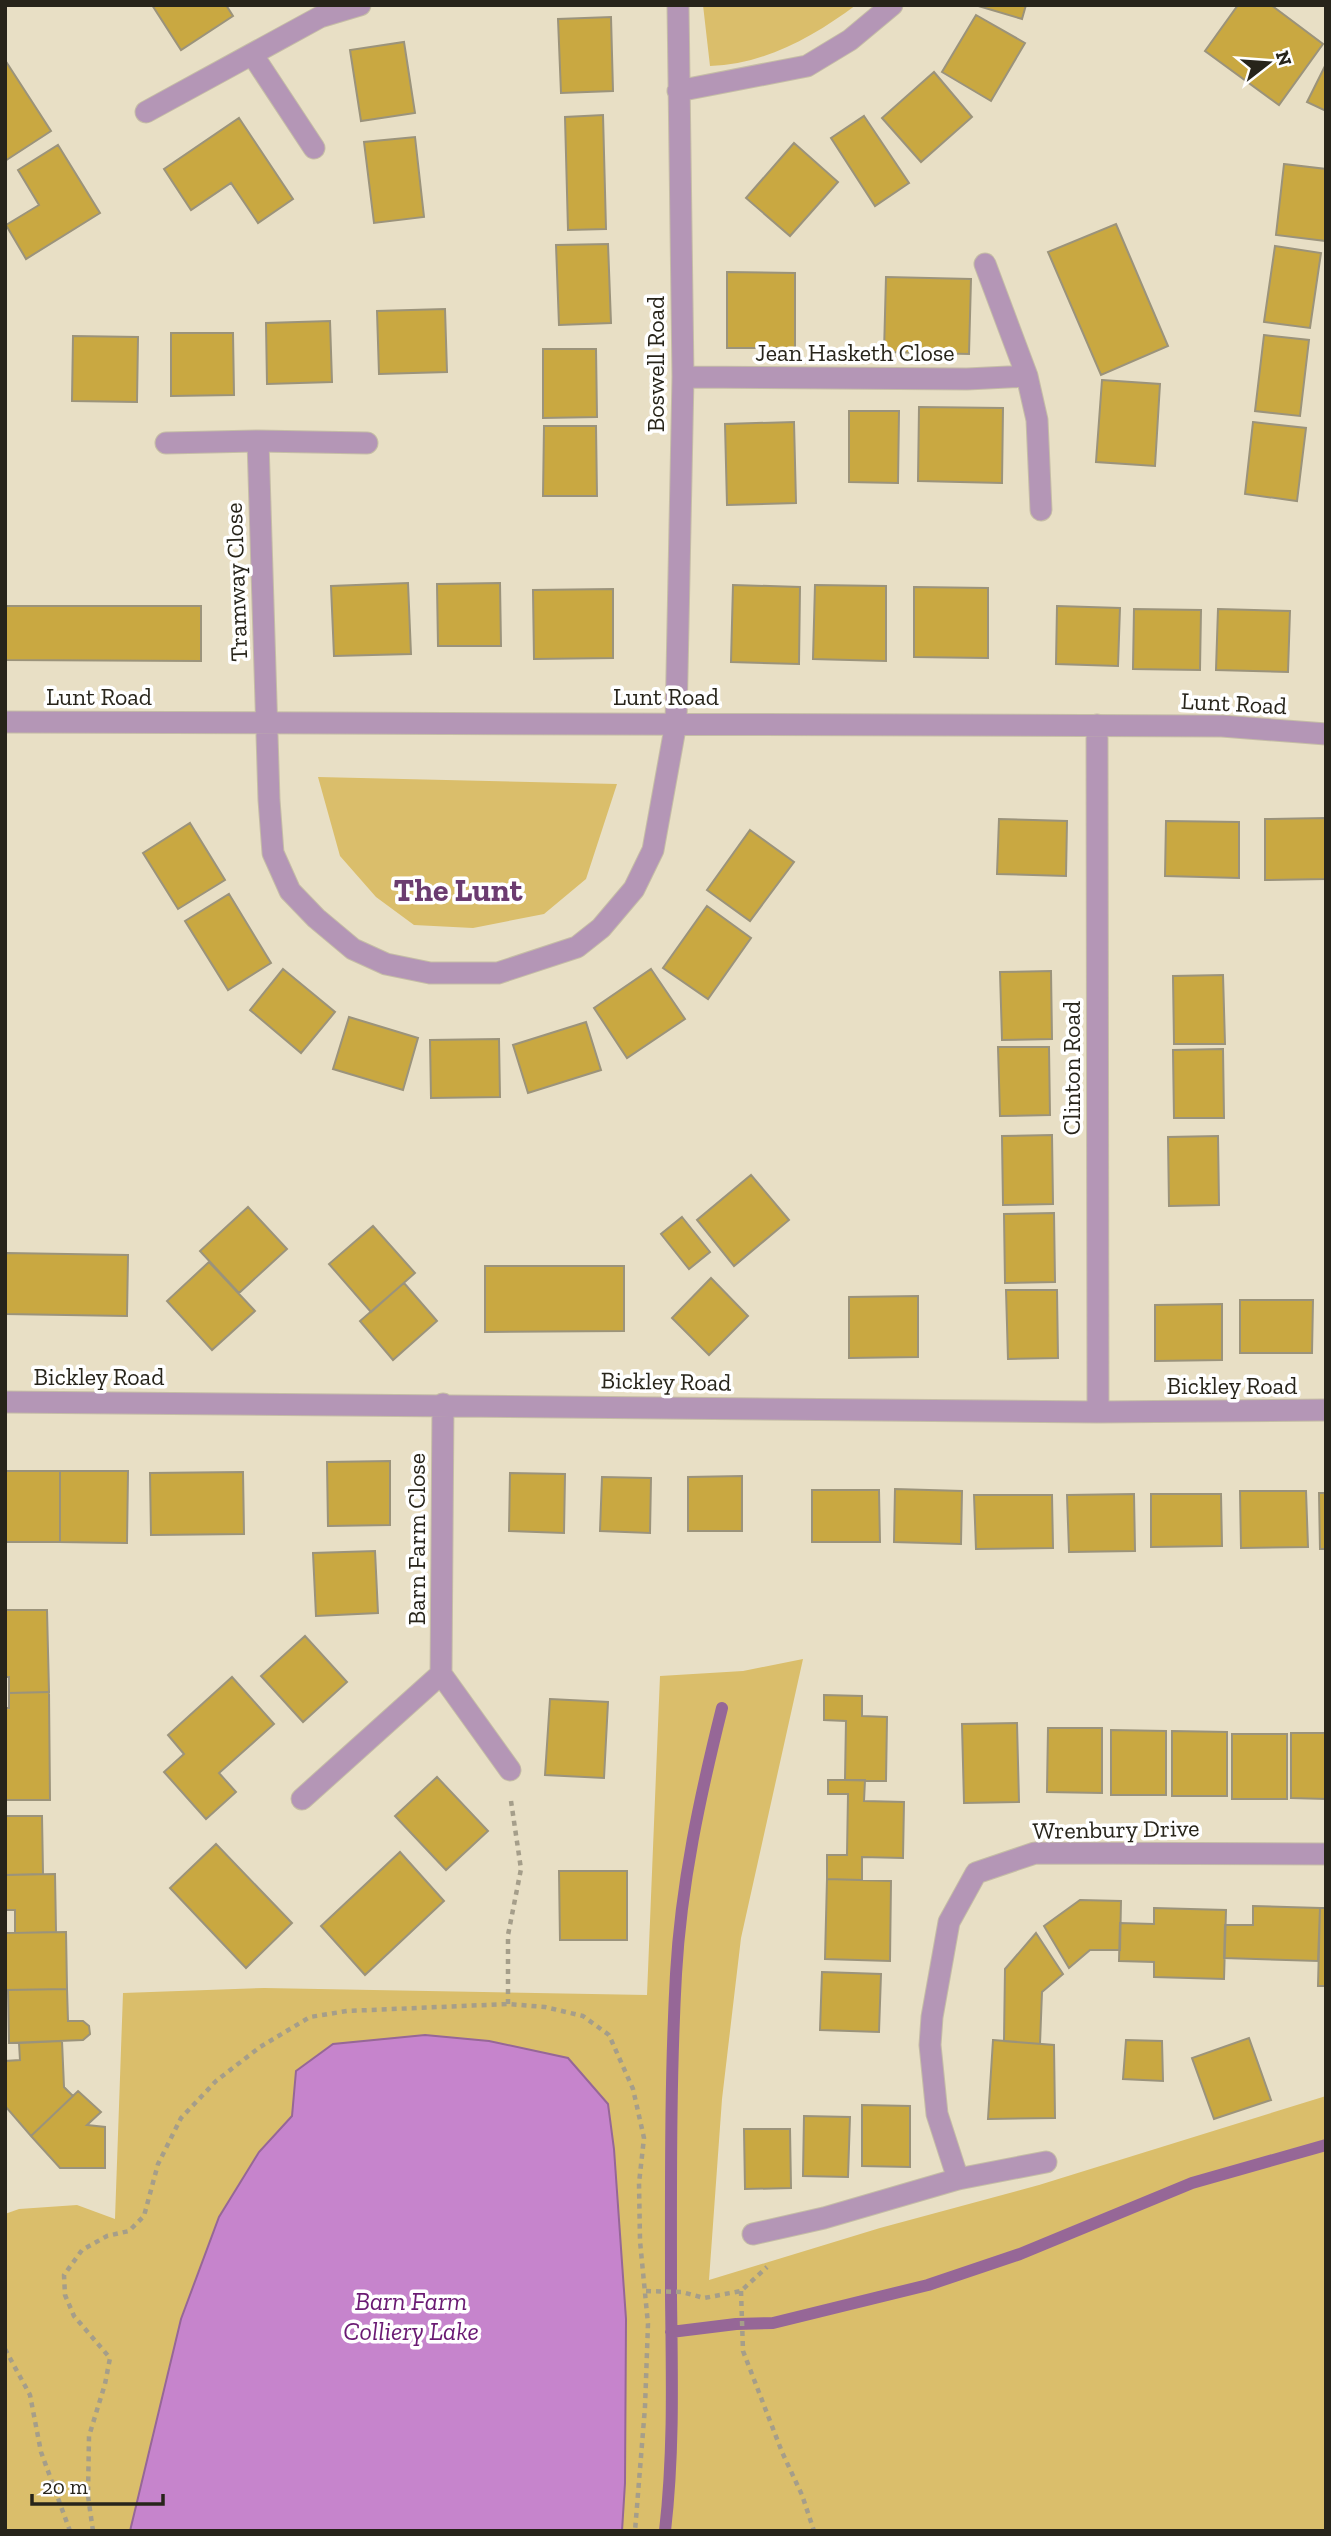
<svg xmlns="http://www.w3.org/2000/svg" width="1331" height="2536" viewBox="0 0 1331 2536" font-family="'Zilla Slab',serif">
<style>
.green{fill:#dabe6b}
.water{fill:#c684cc;stroke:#966797;stroke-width:2}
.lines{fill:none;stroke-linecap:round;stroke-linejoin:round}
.stream{stroke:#966797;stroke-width:12}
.building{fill:#c9a841;stroke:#9b937b;stroke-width:2}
.minor-casing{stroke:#c5bda6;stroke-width:23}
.path{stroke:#a59e8a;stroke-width:4.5;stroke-dasharray:5 5;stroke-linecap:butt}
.minor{stroke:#b496b6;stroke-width:21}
.labels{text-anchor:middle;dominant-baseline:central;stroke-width:7;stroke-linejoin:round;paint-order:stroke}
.street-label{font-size:24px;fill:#27241a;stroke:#fff}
.water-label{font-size:26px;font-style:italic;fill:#6a1a73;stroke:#fff}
.district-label{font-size:32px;font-weight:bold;fill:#6b3c70;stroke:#fff}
</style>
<rect width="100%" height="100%" fill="#e8dfc5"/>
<!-- green -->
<path class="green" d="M703,5H856C813,37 765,64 710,66Z
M318,777L617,784L586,879L544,914L473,928L414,925L376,897L340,856Z
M803,1659L741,1938L722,2099L709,2280L880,2228L1039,2185L1326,2096V2531H5V2214L19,2209L77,2205L115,2219L123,1993L264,1988L647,1995L660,1676L743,1671Z"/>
<!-- water -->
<path class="water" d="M425,2035L489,2041L568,2058L608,2104L614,2149L626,2319L625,2483L622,2531H130L181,2319L219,2217L259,2152L292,2116L296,2071L333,2044Z"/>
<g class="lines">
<!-- stream -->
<path class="stream" d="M671,2332L736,2324L773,2323L928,2285L1020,2254L1192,2183L1326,2145
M665,2531C674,2453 672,2376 671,2298C671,2190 670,2082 676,1974C681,1884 700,1796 722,1708"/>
</g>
<!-- building -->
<path class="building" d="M152,5H226L233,16L181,50Z
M975,5H1026L1022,19Z
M1238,5H1271L1323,44L1279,105L1205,51Z
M976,15L1025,43L991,101L942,72Z
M611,17L613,91L561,93L558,19Z
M404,42L415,113L361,121L350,50Z
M5,60L51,131L5,161Z
M1326,64V111L1307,102Z
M934,72L972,117L921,162L882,118Z
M603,115L606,229L568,230L565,117Z
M864,116L909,183L875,206L831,138Z
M239,118L293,199L258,223L231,183L191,210L164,169Z
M415,137L424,217L374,223L364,142Z
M794,143L838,182L790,236L746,198Z
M58,145L100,213L26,259L6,225L39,205L18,170Z
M1284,164L1326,169V241L1276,235Z
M1116,224L1168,346L1101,375L1048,252Z
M608,244L611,323L559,325L556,245Z
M1275,246L1321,253L1310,328L1264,322Z
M727,272L795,273V348H727Z
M886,277L971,279L969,354L884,352Z
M445,309L447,372L379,374L377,311Z
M330,321L332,382L267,384L266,323Z
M171,333H233L234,395L171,396Z
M1264,335L1309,340L1300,416L1255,411Z
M73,336L138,337L137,402L72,401Z
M543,349H596L597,417L543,418Z
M1102,380L1160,384L1155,466L1096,462Z
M919,407L1003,408L1002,483L918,481Z
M849,411H899L898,483L849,482Z
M794,422L796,503L727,505L725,424Z
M1253,422L1306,428L1297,501L1245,494Z
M544,426H596L597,496H543Z
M408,583L411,654L334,656L331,586Z
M500,583L501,646H438L437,584Z
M733,585L800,587L799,664L731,662Z
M815,585L886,586V661L813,659Z
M914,587L988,588V658L914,657Z
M613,589V658L534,659L533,590Z
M5,606H201V661L5,660Z
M1057,606L1120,608L1118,666L1056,664Z
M1134,609L1201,610L1200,670L1133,669Z
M1218,609L1290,611L1288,672L1216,670Z
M1326,818V879L1265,880V819Z
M999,819L1067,821L1066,876L997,874Z
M1166,821L1239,822V878L1165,876Z
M190,823L225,880L178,909L143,853Z
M750,830L794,862L750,921L707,890Z
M229,894L271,963L228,990L185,921Z
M707,906L751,938L708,999L663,968Z
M283,969L335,1012L301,1053L250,1010Z
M651,969L685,1019L627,1058L594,1008Z
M1051,971L1052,1039L1002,1040L1000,972Z
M1223,975L1225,1044H1174L1173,976Z
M349,1017L418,1038L403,1090L333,1069Z
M586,1022L601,1070L528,1093L513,1045Z
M499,1039L500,1097L431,1098L430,1040Z
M998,1047H1049L1050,1115L1000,1116Z
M1223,1049L1224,1118H1174L1173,1050Z
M1052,1135L1053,1204L1003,1205L1002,1136Z
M1218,1136L1219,1205L1169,1206L1168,1137Z
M751,1175L789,1220L734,1266L697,1220Z
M248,1207L287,1249L239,1293L200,1251Z
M1054,1213L1055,1282L1005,1283L1004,1214Z
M682,1217L710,1252L689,1269L661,1234Z
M373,1226L415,1273L371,1312L329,1264Z
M6,1253L128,1255L127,1316L5,1314Z
M209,1262L255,1311L212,1350L167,1301Z
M485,1266H624V1331L485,1332Z
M711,1278L748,1316L709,1355L672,1318Z
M404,1283L437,1321L393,1360L360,1321Z
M1006,1290H1057L1058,1358L1008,1359Z
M918,1296V1357L849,1358V1297Z
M1240,1300H1313L1312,1353H1240Z
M1222,1304V1360L1155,1361V1305Z
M390,1461V1525L328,1526L327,1462Z
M5,1471H60V1542H5Z
M60,1471H128L127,1543L60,1542Z
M243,1472L244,1534L151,1535L150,1473Z
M510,1473L565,1474L564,1533L509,1531Z
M742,1476V1531H688V1477Z
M602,1477L651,1478L650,1533L600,1531Z
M895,1489L962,1491L961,1544L894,1542Z
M812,1490H879L880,1542H812Z
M1240,1491H1306L1308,1547L1241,1548Z
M1319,1493H1326V1549H1320Z
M1134,1494L1135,1551L1069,1552L1067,1495Z
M1151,1494H1221L1222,1546L1151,1547Z
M974,1495H1052L1053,1548L976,1549Z
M375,1551L378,1613L316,1616L313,1553Z
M5,1610H47L49,1692L9,1693V1677H5Z
M305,1636L347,1682L303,1722L261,1676Z
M232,1677L274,1724L219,1773L236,1792L206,1819L164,1772L184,1754L168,1735Z
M49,1692L50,1800H5V1708H9V1693Z
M824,1695L862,1696V1716L887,1717L886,1781L845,1780L846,1721L824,1720Z
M550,1699L608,1702L604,1778L545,1775Z
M1017,1723L1019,1802L964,1803L962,1724Z
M1048,1728H1102V1793L1047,1792Z
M1111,1730L1166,1731V1795H1111Z
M1172,1731L1227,1732V1796H1172Z
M1291,1733H1326V1799L1291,1798Z
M1232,1734H1287V1799H1232Z
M437,1777L488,1831L446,1870L395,1816Z
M828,1780H865L864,1801L904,1802L903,1858L862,1857V1880L827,1879V1855H847L848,1794H828Z
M5,1816H42L43,1874L5,1875Z
M216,1844L292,1923L246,1968L170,1888Z
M400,1852L444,1901L365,1975L321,1926Z
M559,1871H627V1940H560Z
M55,1874L56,1932L15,1933V1910H5V1875Z
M827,1879L891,1881L890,1961L825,1959Z
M1080,1900L1121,1901L1120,1950H1090L1069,1968L1044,1926Z
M1253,1906L1320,1908L1318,1961L1224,1958L1225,1925H1253Z
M1154,1908L1226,1910L1224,1979L1154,1977V1962L1119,1961L1120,1923L1154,1924Z
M1320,1908H1326V1986H1318Z
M66,1932L67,1989L5,1990V1933Z
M1036,1933L1063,1974L1042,1992L1040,2044L1004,2041L1005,1969Z
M822,1972L881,1974L879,2032L820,2030Z
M67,1989L68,2021H83L89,2026L90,2034L83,2040L9,2043L8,1990Z
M1249,2038L1271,2100L1214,2119L1192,2058Z
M993,2040L1054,2045L1055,2118L988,2119Z
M1126,2040L1162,2041L1163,2081L1123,2079Z
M62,2041L64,2087L73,2096L31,2136L5,2106V2061L20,2060L19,2043Z
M78,2091L101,2112L87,2125L105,2127V2168H60L31,2136Z
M862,2105L910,2106V2167L862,2166Z
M804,2116L850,2117L848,2177L803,2176Z
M744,2129H790L791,2188L745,2189Z"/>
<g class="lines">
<!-- minor casing -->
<g class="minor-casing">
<path id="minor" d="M252,54L314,148
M678,91L807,66L850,40L892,5
M146,112L320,17L360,5
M985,264L1027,376L1037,420L1041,510
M683,377L967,379L1027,376
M258,441L269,800L273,853L290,891L316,918L353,949L386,964L430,973H498L577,947L601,928L634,889L653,850L676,723L683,377L678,5
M166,443L258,441L367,443
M5,722L1222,726L1326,734
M1097,725L1098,1412
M5,1402L1098,1412L1326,1410
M441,1674L510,1770
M302,1799L441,1674L443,1404
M958,2179L937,2114L930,2045L932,2017L949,1922L976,1873L1035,1853L1326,1854
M753,2234L824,2218L958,2179L1046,2162"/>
</g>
<!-- path -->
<path class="path" d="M508,2004V1935L521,1869L511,1801
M646,2291L682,2292L704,2298L741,2291L767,2267
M741,2291L743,2351L782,2452L802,2495L814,2531
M5,2349L30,2395L41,2452L70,2531
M93,2531L88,2496L89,2436L105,2384L110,2358L74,2316L65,2295L64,2275L82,2250L107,2236L129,2231L144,2216L158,2164L181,2118L216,2081L260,2047L310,2017L347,2011L508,2004L545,2007L583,2016L609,2035L633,2089L644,2138L639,2183L640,2241L648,2324L645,2407L635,2531"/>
<!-- minor -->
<use href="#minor" class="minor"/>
</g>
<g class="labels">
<!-- street labels -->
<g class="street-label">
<text x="855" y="352">Jean Hasketh Close</text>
<text transform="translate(655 364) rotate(-90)">Boswell Road</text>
<text transform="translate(236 582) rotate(-92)">Tramway Close</text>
<text x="99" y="696">Lunt Road</text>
<text x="666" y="696">Lunt Road</text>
<text transform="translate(1234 703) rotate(3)">Lunt Road</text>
<text transform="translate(1071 1068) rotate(-90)">Clinton Road</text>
<text x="99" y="1376">Bickley Road</text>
<text transform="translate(666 1381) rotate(1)">Bickley Road</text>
<text x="1232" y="1385">Bickley Road</text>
<text transform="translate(416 1539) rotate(-90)">Barn Farm Close</text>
<text transform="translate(1116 1829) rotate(-1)">Wrenbury Drive</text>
</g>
<!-- water labels -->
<g class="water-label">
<text x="411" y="2301">Barn Farm<tspan x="411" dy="30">Colliery Lake</tspan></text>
</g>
<!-- district labels -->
<g class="district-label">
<text x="458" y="890">The Lunt</text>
</g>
</g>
<!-- border -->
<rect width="1331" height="2536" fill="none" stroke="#27241a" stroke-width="14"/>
<!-- north arrow -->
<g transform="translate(1268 63) rotate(73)" stroke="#ffffff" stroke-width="5" paint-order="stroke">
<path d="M0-5L12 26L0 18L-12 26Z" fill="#27241a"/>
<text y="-10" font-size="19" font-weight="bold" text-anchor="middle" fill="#27241a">N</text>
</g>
<!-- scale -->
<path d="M32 2494v10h131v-10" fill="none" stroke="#27241a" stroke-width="3.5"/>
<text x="42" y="2494" font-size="21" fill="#27241a" stroke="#ffffff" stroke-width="5" paint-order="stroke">20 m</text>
</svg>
